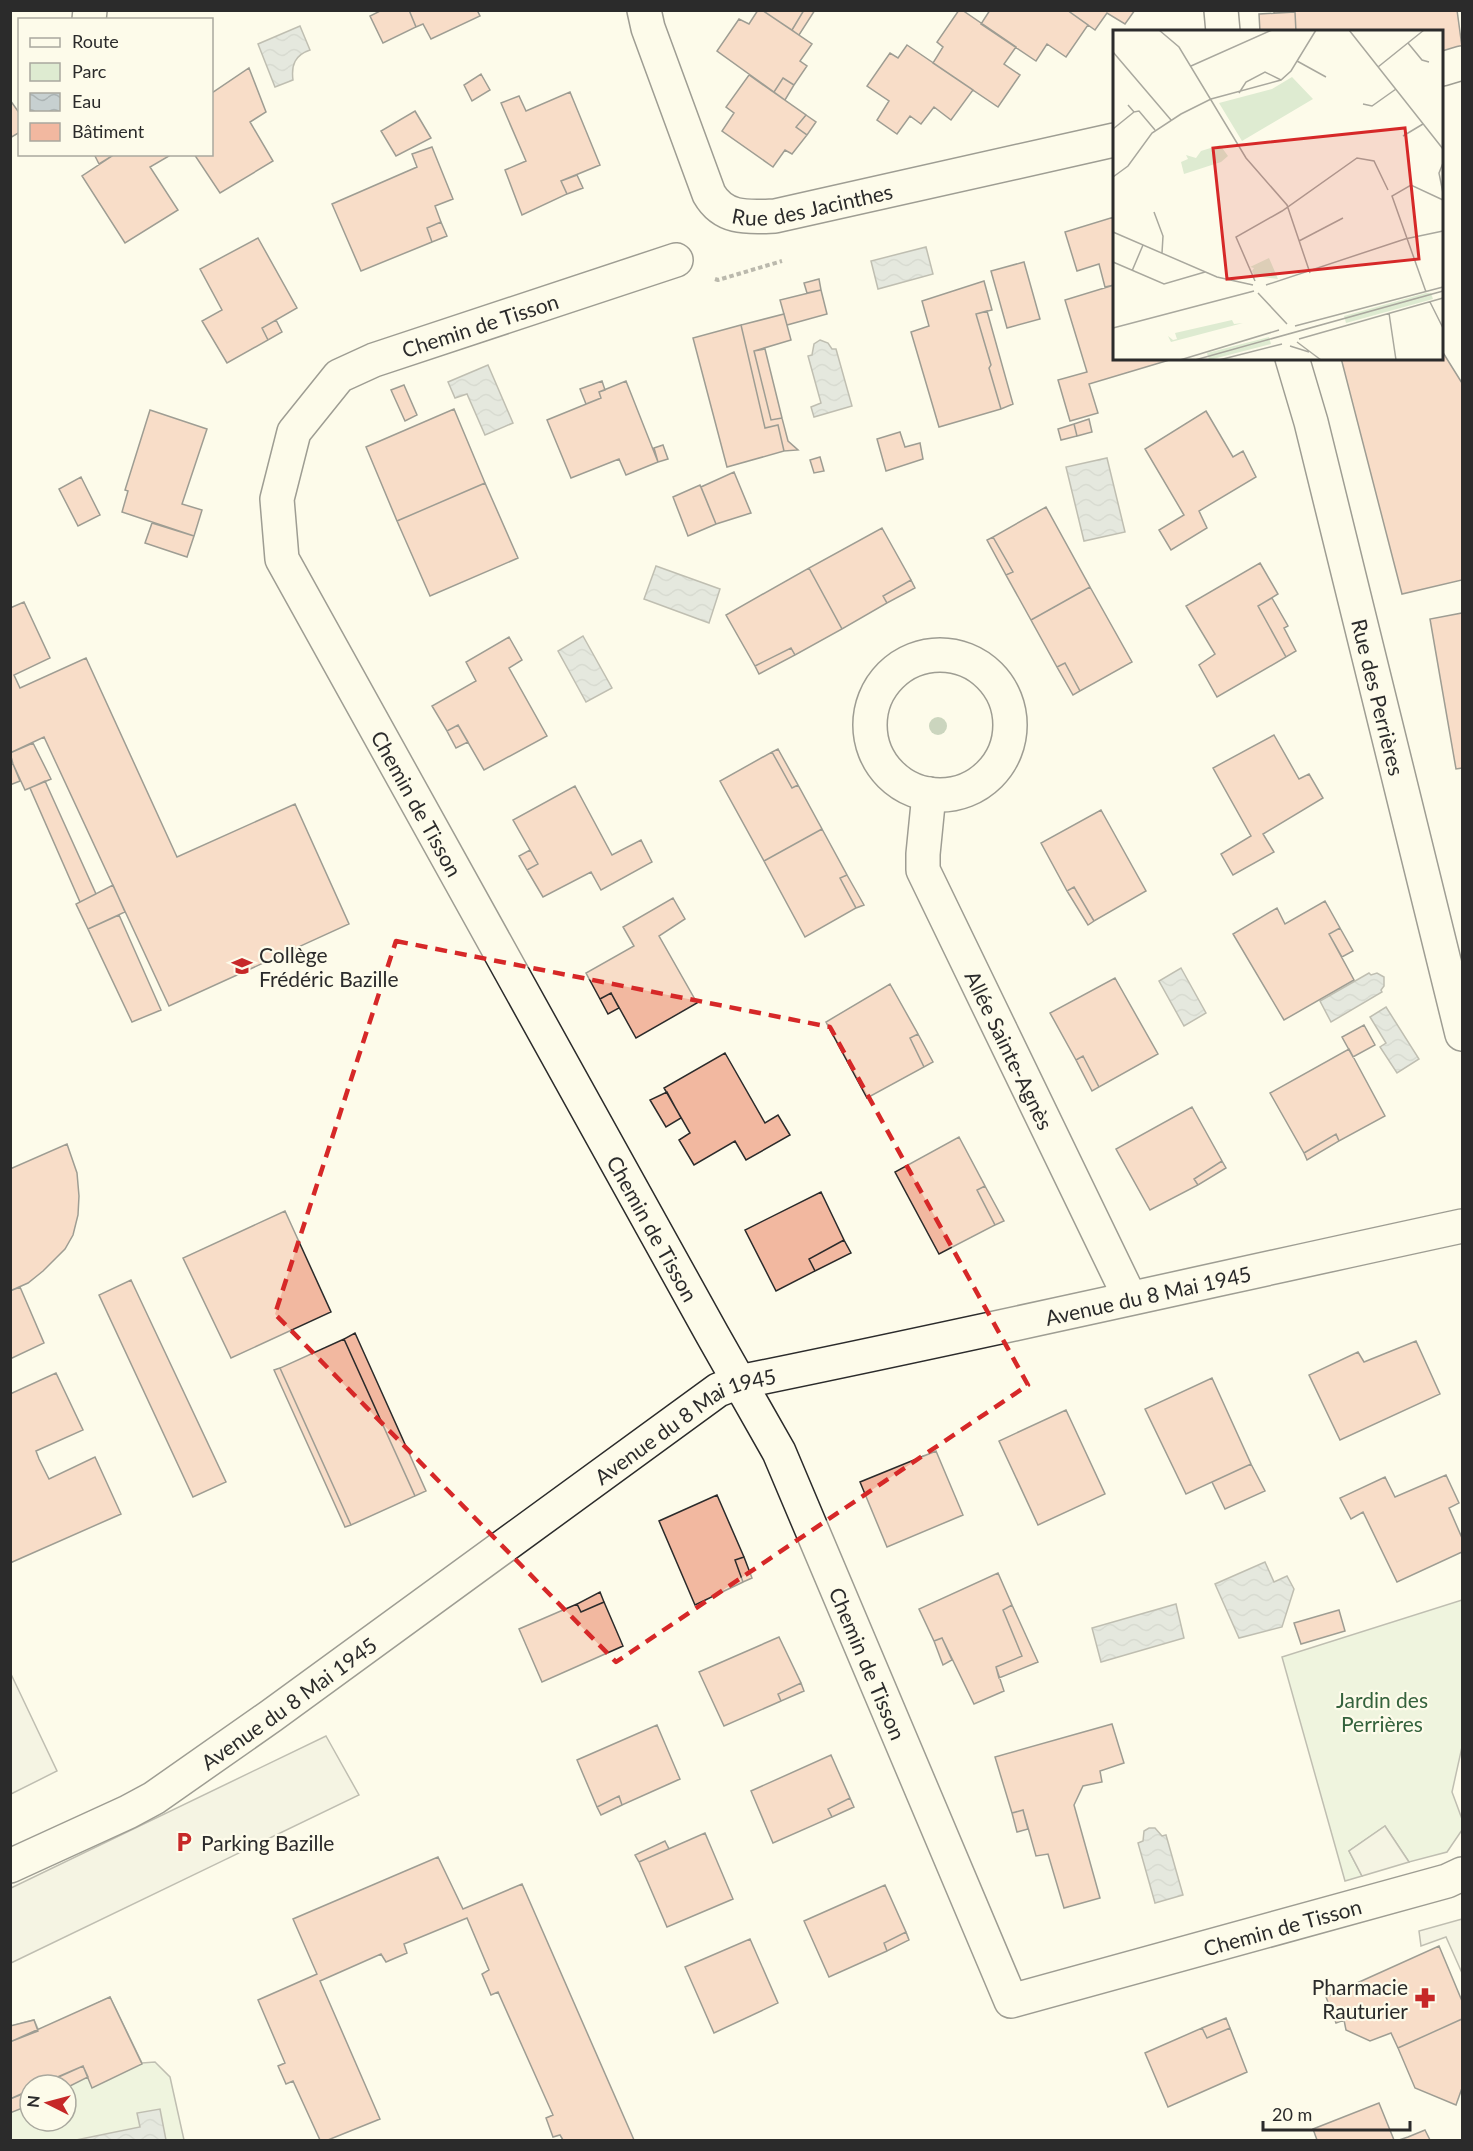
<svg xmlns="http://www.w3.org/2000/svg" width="1473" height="2151" viewBox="0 0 1473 2151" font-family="Lato,sans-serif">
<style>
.park{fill:#deebd1;stroke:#74746e;stroke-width:1.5;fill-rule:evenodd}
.parking{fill:#eceadb;stroke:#74746e;stroke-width:1.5}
.water{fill:url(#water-waves);stroke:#74746e;stroke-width:1.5}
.building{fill:#f2b8a0;stroke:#2b2b2b;stroke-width:1.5}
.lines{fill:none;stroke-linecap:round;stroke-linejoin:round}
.minor-casing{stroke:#2b2b2b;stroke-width:36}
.path{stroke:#6a6964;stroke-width:4;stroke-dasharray:4.5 3;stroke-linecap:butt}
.minor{stroke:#fdfbea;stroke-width:33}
.tree{fill:#8ea78a}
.marked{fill:none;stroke:#d62828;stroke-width:4.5;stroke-dasharray:12 8;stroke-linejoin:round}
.labels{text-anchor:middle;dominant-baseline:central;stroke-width:4.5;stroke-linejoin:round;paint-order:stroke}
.street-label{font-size:21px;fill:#2b2b2b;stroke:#fdfbea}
.poi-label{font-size:21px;fill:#2b2b2b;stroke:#fdfbea;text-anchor:start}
.park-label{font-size:21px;fill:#34623c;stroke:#fdfbea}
.inset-road{fill:none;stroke:#a9a89e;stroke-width:1.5}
.view{fill:#d62828;fill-opacity:0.15;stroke:#d62828;stroke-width:3}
.inset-edge{fill:none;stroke:#2b2b2b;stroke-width:3}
</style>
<defs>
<pattern id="water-waves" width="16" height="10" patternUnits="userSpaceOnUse" patternTransform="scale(1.5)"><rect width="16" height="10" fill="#c7d0d0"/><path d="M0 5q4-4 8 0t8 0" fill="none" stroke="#abb3b3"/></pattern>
</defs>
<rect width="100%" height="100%" fill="#fdfbea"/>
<!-- park -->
<path class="park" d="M1462,1600V1747L1452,1792L1462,1819V1830L1447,1852L1409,1862L1385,1826L1349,1851L1362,1876L1345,1881L1282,1657Z
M110,1997L142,2063L155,2062L170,2077L184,2140H11V2026L34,2020L39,2031ZM30,2085H66V2121H30Z"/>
<!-- parking -->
<path class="parking" d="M10,1672L57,1771L11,1794H10Z
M326,1736L359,1795L11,1963V1888Z
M1385,1826L1409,1862L1362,1876L1349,1851Z
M1462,1919V1973L1446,1937L1421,1946L1419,1931Z"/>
<!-- water -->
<path class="water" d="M300,26L310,50C295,55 291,65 293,80L275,87L258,44Z
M926,247L933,274L878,289L871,261Z
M820,340L828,343L832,349H836L852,406L814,417L811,407L821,403L808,356L812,355L814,344Z
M488,365L513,423L485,435L467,394L455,398L448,382Z
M1107,458L1125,532L1084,541L1066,467Z
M656,566L720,589L709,623L644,599Z
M583,636L612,688L586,702L558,651Z
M1181,968L1206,1013L1184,1026L1159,981Z
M1369,973L1371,975L1377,973L1384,977V986L1381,990L1382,992L1331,1022L1320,1001Z
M1386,1007L1419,1059L1397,1073L1380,1047L1386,1043L1370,1017Z
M1265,1562L1274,1582L1287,1576L1294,1589L1282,1627L1239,1638L1215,1584Z
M1176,1604L1184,1638L1101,1662L1092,1628Z
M1149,1828H1155L1162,1836L1166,1835L1183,1895L1155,1903L1138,1843L1143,1841L1144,1831Z
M160,2109L166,2140H76L140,2127L137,2113Z"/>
<!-- building -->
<path class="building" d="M382,10H409L416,27L383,43L370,16Z
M409,10H477L480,16L431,39L423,24L416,27Z
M758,10H762L812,44L800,61L807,66L794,85L783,78L774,92L717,51L739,19L749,24Z
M762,10H804L792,30Z
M804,10H815L799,35L792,30Z
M959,10H962L1016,47L1004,64L1020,75L998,107L933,63L943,47L937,42Z
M990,10H1067L1088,25L1066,57L1047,44L1036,61L981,24Z
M1067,10H1135L1125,24L1107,13L1095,30Z
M1274,10H1457L1462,47L1442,53V32H1296L1295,12L1274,13Z
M1295,12L1296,32H1260L1259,14Z
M907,45L973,90L951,120L934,107L921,124L910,116L897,134L877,120L889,101L867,86L890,53L898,58Z
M249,68L266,112L250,122L273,161L220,193L194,154H212V93Z
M481,74L490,90L472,101L464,85Z
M749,75L806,115L796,127L807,135L792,154L785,150L773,167L722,131L734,113L726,107Z
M783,78L794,85L785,100L774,92Z
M570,92L600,165L561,181L567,194L522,215L505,170L526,161L501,103L519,96L526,111Z
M10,100L20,114V132L10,138Z
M415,111L431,138L396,156L381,131Z
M806,115L816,122L807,135L796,127Z
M432,147L453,199L435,206L441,222L427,228L432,242L361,271L332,204L417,167L412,154Z
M94,154H111L112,156L99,164Z
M111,154H168L169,156L150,167L178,210L125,243L82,176L112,156Z
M577,175L583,188L567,194L561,181Z
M1114,217V285L1105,287L1099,264L1077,271L1065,232Z
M441,222L447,236L432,242L427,228Z
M258,238L297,308L262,328L268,340L227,363L202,321L222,310L200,269Z
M1024,262L1040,319L1007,328L991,271Z
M819,279L821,290L807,293L804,283Z
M984,281L992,310L976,314L991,365L989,368L1001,409L939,427L911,332L929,326L922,301Z
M1114,285V358H1176L1089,384L1098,413L1070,421L1058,380L1087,372L1065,300Z
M821,290L827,314L787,325L780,300Z
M987,311L1013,404L1001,409L989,368L991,365L976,314Z
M784,314L791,340L754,351L771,420L782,418L788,441L798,450L784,451L778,425L765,428L741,325Z
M276,320L282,332L268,340L262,328Z
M741,325L765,428L778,425L784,451L727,467L693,338Z
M765,349L782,418L771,420L754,351Z
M1442,351L1462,383V580L1402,594L1341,358H1442Z
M602,381L605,390L599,392L601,398L586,404L580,389Z
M626,381L658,462L626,475L619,459L571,478L547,420L601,398L599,392Z
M404,385L417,415L405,421L391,390Z
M454,409L485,483L397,521L366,447Z
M150,410L207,429L182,504L202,510L194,536L122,512L128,491L125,490Z
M1206,411L1233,457L1243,451L1256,477L1199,511L1207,528L1171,550L1159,530L1184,515L1145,449Z
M1089,419L1092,432L1077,436L1074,424Z
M1074,424L1077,436L1061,440L1058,429Z
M900,432L905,447L920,443L923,459L886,471L877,439Z
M663,445L668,459L658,462L654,448Z
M820,457L824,471L814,473L810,460Z
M734,472L751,513L716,524L701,487Z
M81,477L100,515L78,526L59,489Z
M485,483L518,558L430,596L397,521Z
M700,485L716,524L688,536L673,497Z
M1046,507L1090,587L1031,620L1006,575L1013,572L993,537Z
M152,523L194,536L187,557L145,543Z
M882,528L911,580L883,596L887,603L842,629L809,568Z
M993,537L1013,572L1006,575L987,540Z
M1260,563L1278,594L1258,606L1286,657L1217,697L1199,665L1215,654L1186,606Z
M809,568L842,629L795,655L791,648L755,666L726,615Z
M911,580L915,588L887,603L883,596Z
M1090,587L1132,662L1080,691L1065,663L1057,667L1031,620Z
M1272,598L1288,626L1284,628L1296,651L1286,657L1258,606Z
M24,602L50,658L14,675L20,688L86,658L177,857L295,804L349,924L169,1006L44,737L10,753V608Z
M1462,613V768L1456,769L1430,619Z
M509,637L522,660L509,668L547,736L484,770L458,725L447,731L432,706L476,681L466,662Z
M791,648L795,655L759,674L755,666Z
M1065,663L1080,691L1073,695L1057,667Z
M458,725L468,742L456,748L447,731Z
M1274,735L1299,779L1309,774L1323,798L1263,834L1274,852L1233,875L1221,854L1251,836L1213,768Z
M33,743L51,779L25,790L13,764L10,753Z
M778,749L798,785L792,788L772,752Z
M772,752L792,788L798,785L822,829L764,861L720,781Z
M13,764L20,781L10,785V765Z
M45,781L96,894L80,902L30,788Z
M575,786L612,855L641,840L652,862L601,890L591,872L543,897L527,870L538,864L513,820Z
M1101,810L1146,891L1094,921L1074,887L1067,891L1041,843Z
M822,829L847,875L840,878L856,908L805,937L764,861Z
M530,850L538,864L527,870L519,856Z
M847,875L864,905L856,908L840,878Z
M113,885L125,912L88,929L76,904Z
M1074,887L1094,921L1088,925L1067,891Z
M673,898L685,919L659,936L697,1003L636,1038L611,993L600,999L586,973L634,946L623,927Z
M1325,901L1340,928L1329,934L1354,980L1284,1020L1233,934L1277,908L1285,924Z
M119,915L161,1010L132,1022L88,929Z
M1340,928L1353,951L1342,957L1329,934Z
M1115,978L1158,1054L1099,1087L1083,1056L1076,1060L1050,1013Z
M890,984L918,1034L910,1038L924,1067L867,1098L826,1022Z
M611,993L619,1008L608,1014L600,999Z
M1364,1025L1375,1045L1353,1057L1342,1037Z
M918,1034L933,1062L924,1067L910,1038Z
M1349,1049L1385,1116L1339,1141L1336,1134L1304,1153L1270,1093Z
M725,1053L765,1123L778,1115L790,1135L746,1160L735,1141L694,1165L679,1140L690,1133L664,1088Z
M1083,1056L1099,1087L1092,1091L1076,1060Z
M667,1092L681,1118L666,1127L650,1100Z
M1192,1107L1222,1161L1194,1179L1198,1185L1150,1210L1116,1149Z
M1336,1134L1339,1141L1307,1160L1304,1153Z
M959,1137L985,1186L977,1190L995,1225L939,1254L895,1172Z
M67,1144L77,1173L79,1196L78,1215L73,1235L65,1249L43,1271L28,1283L10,1291V1169Z
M1222,1161L1226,1168L1198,1185L1194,1179Z
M985,1186L1004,1221L995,1225L977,1190Z
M821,1192L844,1240L809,1259L815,1271L776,1291L745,1230Z
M285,1211L331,1312L231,1358L183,1258Z
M844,1240L851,1253L815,1271L809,1259Z
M131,1280L226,1482L193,1497L99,1295Z
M20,1287L44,1343L10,1359V1291Z
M355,1333L426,1491L415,1496L344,1339Z
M344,1339L415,1496L351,1525L280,1368Z
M1416,1341L1440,1394L1340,1440L1309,1375L1358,1352L1364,1362Z
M280,1368L351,1525L345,1527L274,1370Z
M56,1373L83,1430L36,1451L39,1459L49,1479L95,1457L121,1514L10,1563V1394Z
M1212,1378L1251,1464L1186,1494L1145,1409Z
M1066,1410L1105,1494L1038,1525L999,1441Z
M936,1451L963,1515L887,1547L860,1482Z
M1251,1464L1265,1491L1225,1509L1212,1482Z
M1446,1475L1459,1503L1449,1508L1462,1538V1552L1397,1582L1363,1512L1351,1519L1340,1498L1385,1477L1395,1497Z
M717,1495L744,1557L735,1560L743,1582L695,1605L659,1521Z
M744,1557L752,1578L743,1582L735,1560Z
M998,1573L1012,1605L1003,1610L1022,1656L996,1667L1004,1691L974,1704L942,1638L934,1641L919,1609Z
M600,1592L604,1602L581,1612L577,1604Z
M604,1602L623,1646L542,1682L519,1629L577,1604L581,1612Z
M1012,1605L1038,1662L999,1678L996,1667L1022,1656L1003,1610Z
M1339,1610L1345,1631L1301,1644L1294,1623Z
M779,1637L801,1683L778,1694L781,1701L724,1726L699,1672Z
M942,1638L952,1660L943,1665L934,1641Z
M801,1683L804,1691L781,1701L778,1694Z
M1112,1724L1124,1763L1100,1771L1102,1782L1083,1786L1074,1805L1100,1898L1064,1908L1048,1854L1036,1856L1023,1810L1012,1813L995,1757Z
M657,1725L680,1779L622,1805L619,1796L597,1807L577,1760Z
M831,1755L850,1798L828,1809L832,1817L773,1843L751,1791Z
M619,1796L622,1805L601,1815L597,1807Z
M850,1798L854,1807L832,1817L828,1809Z
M1023,1810L1028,1829L1017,1832L1012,1813Z
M705,1833L733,1899L667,1927L639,1862Z
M665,1841L669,1849L639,1862L635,1855Z
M438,1857L463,1909L522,1884L634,2140H563L560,2135L553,2137L546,2118L553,2115L498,1992L491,1995L482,1974L489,1970L467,1918L404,1944L407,1953L386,1962L381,1954L320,1981L380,2119L328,2140H320L293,2081L286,2084L278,2066L285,2063L258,2000L317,1974L293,1919Z
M885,1885L906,1932L884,1943L887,1951L829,1977L804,1921Z
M906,1932L909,1940L887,1951L884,1943Z
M750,1939L778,2003L714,2033L685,1967Z
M1439,1946L1462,2001V2019L1398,2048L1391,2033L1370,2041L1346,2030L1344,2020L1336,2023L1326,1997Z
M110,1997L142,2064L92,2088L83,2066L41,2085H30V2090L10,2099V2042Z
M1226,2018L1230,2028L1207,2038L1202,2028Z
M1462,2019V2088L1456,2105L1415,2088L1398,2048Z
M34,2020L38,2031L10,2042V2026Z
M1202,2028L1207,2038L1230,2028L1247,2072L1168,2107L1145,2053Z
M83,2066L88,2077L66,2088V2085H47L46,2082Z
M25,2093L30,2105L10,2113V2099Z
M1379,2103L1394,2140H1317L1313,2129Z
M1425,2130L1430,2140H1399L1408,2137Z"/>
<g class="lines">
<!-- minor casing -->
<g class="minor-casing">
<g id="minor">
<path id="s1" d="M644,10L648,28L709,194C724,220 749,217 775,216L1114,140"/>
<path d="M1221,10L1223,32"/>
<path d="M89,20L90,10"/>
<path d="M1442,69L1462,63"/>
<path id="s2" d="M676,260L374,360L339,376L294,432L277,499L282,559L712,1334L779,1452L1011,2001L1447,1881L1462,1874"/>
<path id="s3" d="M1292,358L1311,422L1462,1034"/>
<circle cx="940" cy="725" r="70"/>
<path id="s4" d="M929,794L923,854V870L1130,1298"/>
<path id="s5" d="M10,1866L128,1812L154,1798L271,1716L718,1390L739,1382C981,1333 1221,1278 1462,1226"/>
</g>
</g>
<!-- path -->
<path class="path" d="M715,279L718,280L782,261"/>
<!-- minor -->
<use href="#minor" class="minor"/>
</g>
<!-- trees -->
<circle class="tree" cx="938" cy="726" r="9"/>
<!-- marked area -->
<path d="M0 0H1473V2151H0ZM396,941L830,1027L1028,1385L616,1662L275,1314Z" fill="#fdfbea" fill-opacity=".55" fill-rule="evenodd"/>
<path class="marked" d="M396,941L830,1027L1028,1385L616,1662L275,1314Z"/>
<!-- icons -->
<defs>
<g id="school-bare" transform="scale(1.62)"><path d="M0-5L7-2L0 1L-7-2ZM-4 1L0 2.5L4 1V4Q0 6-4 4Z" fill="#c62828" stroke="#fdfbea" stroke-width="2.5" paint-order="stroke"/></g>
<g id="parking-bare" transform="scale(1.62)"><path d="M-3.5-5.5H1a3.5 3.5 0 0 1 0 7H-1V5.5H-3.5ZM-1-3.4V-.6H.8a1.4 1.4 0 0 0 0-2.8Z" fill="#c62828" stroke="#fdfbea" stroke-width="2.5" paint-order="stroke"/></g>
<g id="pharmacy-bare" transform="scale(1.62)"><path d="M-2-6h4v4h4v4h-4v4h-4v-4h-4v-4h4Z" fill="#c62828" stroke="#fdfbea" stroke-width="2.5" paint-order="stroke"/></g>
</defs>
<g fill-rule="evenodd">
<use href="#school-bare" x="242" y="966"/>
<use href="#parking-bare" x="184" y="1842"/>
<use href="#pharmacy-bare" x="1425" y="1998"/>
</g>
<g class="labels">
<!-- street labels -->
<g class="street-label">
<text stroke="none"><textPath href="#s1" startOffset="308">Rue des Jacinthes</textPath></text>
<text transform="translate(480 325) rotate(-18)">Chemin de Tisson</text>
<text stroke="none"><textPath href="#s3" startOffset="350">Rue des Perrières</textPath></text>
<text stroke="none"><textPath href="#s2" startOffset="837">Chemin de Tisson</textPath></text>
<text stroke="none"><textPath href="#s4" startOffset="276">Allée Sainte-Agnès</textPath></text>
<text stroke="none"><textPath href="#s2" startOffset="1323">Chemin de Tisson</textPath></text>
<text stroke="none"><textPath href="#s5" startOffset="1296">Avenue du 8 Mai 1945</textPath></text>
<text stroke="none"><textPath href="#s5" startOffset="810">Avenue du 8 Mai 1945</textPath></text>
<text stroke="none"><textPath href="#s2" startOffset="1809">Chemin de Tisson</textPath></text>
<text stroke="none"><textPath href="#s5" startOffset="324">Avenue du 8 Mai 1945</textPath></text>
<text stroke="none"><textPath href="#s2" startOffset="2457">Chemin de Tisson</textPath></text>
</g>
<!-- poi labels -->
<g class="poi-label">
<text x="259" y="954">Collège<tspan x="259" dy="24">Frédéric Bazille</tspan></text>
<text x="201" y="1842">Parking Bazille</text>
<text x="1408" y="1986" text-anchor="end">Pharmacie<tspan x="1408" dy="24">Rauturier</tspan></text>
</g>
<!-- park labels -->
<g class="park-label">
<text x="1382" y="1699">Jardin des<tspan x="1382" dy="24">Perrières</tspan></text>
</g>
</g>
<!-- overview -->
<g transform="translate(1113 30)">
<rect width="330" height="330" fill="#fdfbea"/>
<path d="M313,263H318L320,269L233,293L231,286ZM156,307L158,314L96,330L94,323Z" fill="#deebd1"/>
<path d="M179,47L200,69L129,111L106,73L159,59ZM107,115L115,126L108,132L71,144L68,132L75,129L73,125L83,128L88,121ZM156,228L165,249L142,246L139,241L141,238L137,237Z" fill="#deebd1"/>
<path d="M119,290L121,294L130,293L58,312L55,306L60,310L64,309L62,303Z" fill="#deebd1"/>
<path class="inset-road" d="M46,0L66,17L133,128L174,175L197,243M236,0L330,119M295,13L309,30L316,32M0,22L58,90M184,31L213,47M78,36L159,0M265,37L311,0M126,63L133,52L152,42L168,50M250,74L259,76L283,59M15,75L21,82L26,81L42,100M0,99L21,82M290,106L310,94M330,133L326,143L330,163M0,147L15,136L39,103L68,84L98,69L168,50L178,41L203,0M41,182L50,206L49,223M0,202L104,247L140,255M186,211L230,188M0,232L51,254L92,242M19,241L30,215M142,251L123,207L169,181L244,128L261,131L275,160M153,255L292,209L330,201M313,262L279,166L298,155L330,170M145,263L174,294M317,272L330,298M276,283L283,330M182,296L330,257M0,298L141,261M186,309L330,268M184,312L208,330M177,316L196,322M67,330L166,300M82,330L330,261M106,330L169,314"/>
<path class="view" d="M292,98L306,229L114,249L100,118Z"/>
<rect width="330" height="330" class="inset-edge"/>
</g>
<!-- border -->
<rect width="1473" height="2151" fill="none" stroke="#2b2b2b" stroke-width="24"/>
<!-- legend -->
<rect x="18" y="18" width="195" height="138" fill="#fdfbea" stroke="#a9a89e" stroke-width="1.5"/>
<rect x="30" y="38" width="30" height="9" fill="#fdfbea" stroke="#a9a89e" stroke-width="1.5"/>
<text x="72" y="48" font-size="18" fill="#2b2b2b">Route</text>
<rect x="30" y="63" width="30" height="18" fill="#deebd1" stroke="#a9a89e" stroke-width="1.5"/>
<text x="72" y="78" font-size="18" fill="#2b2b2b">Parc</text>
<rect x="30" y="93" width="30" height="18" fill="url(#water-waves)" stroke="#a9a89e" stroke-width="1.5"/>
<text x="72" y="108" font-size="18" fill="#2b2b2b">Eau</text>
<rect x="30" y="123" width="30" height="18" fill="#f2b8a0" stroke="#a9a89e" stroke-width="1.5"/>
<text x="72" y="138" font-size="18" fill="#2b2b2b">Bâtiment</text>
<!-- north arrow -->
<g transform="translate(48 2103) rotate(276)"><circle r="28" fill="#fdfbea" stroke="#a9a89e" stroke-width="1.5"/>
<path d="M0-4.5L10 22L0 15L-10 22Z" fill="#c62828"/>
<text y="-9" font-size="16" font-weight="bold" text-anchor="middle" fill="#2b2b2b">N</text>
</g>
<!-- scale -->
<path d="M1263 2121v9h147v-9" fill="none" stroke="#2b2b2b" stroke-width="3"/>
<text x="1272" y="2121" font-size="18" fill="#2b2b2b" stroke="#fdfbea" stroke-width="4.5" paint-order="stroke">20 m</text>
</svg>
